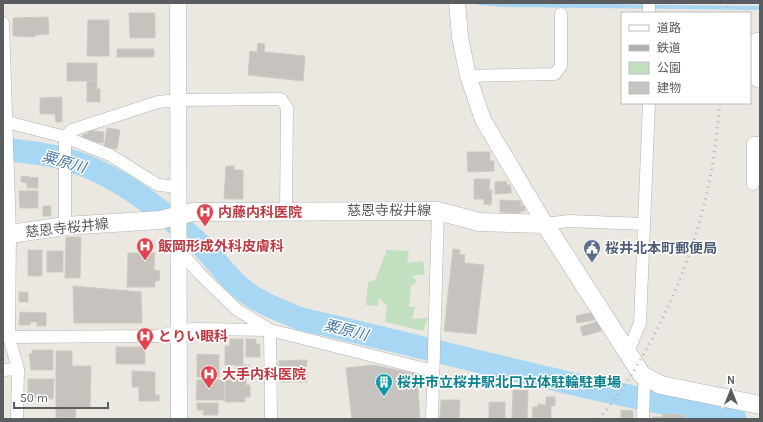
<svg xmlns="http://www.w3.org/2000/svg" width="763" height="422" viewBox="0 0 763 422" font-family="Karla,'Noto Sans JP',sans-serif">
<style>
.green{fill:#c2e0c0}
.lines{fill:none;stroke-linecap:round;stroke-linejoin:round}
.stream{stroke:#a8d7f4;stroke-width:4}
.river{stroke:#a8d7f4;stroke-width:23}
.building{fill:#c6c3be;stroke:#cfcac1}
.minor-casing{stroke:#afb2b5;stroke-width:13}
.tertiary-casing{stroke:#afb2b5;stroke-width:17}
.secondary-casing{stroke:#b1b4b7;stroke-width:19}
.minor{stroke:#fff;stroke-width:12}
.tertiary{stroke:#fff;stroke-width:16}
.secondary{stroke:#fff;stroke-width:18}
.rail{stroke:#b0b1b1;stroke-width:3;stroke-dasharray:1 5;stroke-linecap:butt}
.labels{text-anchor:middle;dominant-baseline:central;stroke-width:3;stroke-linejoin:round;paint-order:stroke}
.street-label{font-size:14px;fill:#5a5d60;stroke:#fff}
.health-label{font-size:14px;font-weight:bold;fill:#be3a42;stroke:#fff;text-anchor:start}
.service-label{font-size:14px;font-weight:bold;fill:#4e5e75;stroke:#fff;text-anchor:start}
.culture-label{font-size:14px;font-weight:bold;fill:#0d838f;stroke:#fff;text-anchor:start}
.water-label{font-size:15px;font-style:italic;fill:#4979a3;stroke:#fff}
</style>
<rect width="100%" height="100%" fill="#ebe8e1"/>
<!-- green -->
<path class="green" d="M387,250L409,251L407,263L423,261L425,274L412,276L417,282L411,286L409,307H415L412,319L428,318L423,331L385,322L387,306L379,298L378,306L366,305L368,282L375,280Z"/>
<g class="lines">
<!-- stream -->
<path class="stream" d="M479,3L502,5L760,8"/>
<!-- river -->
<path class="river" d="M3,149C27,152 51,154 75,162C121,177 167,214 203,247C216,260 227,277 242,289C259,303 281,311 301,319C394,340 486,364 578,385C630,397 683,406 735,419"/>
</g>
<!-- building -->
<path class="building" d="M129,13H155V38H130Z
M48,17L49,34L35,35V37L13,36V18Z
M88,20H109V56H87Z
M258,43L265,44L264,52L305,56L303,81L248,75L250,51L257,52Z
M117,49H154V57H117Z
M67,63H97V81H67Z
M87,81H97V89H100V102H87Z
M62,97V122H56L55,114H40V98Z
M107,128L120,130L117,149L104,147Z
M88,130L104,132L103,143L82,140L83,134H88Z
M467,152H490V161H494V171L468,172Z
M226,166H234V170H243V199H224Z
M21,176L38,178V188H27V183L21,182Z
M474,179H490L489,190H492L491,205L484,204V199H474Z
M506,181L507,185H510L511,188V193L495,194V182Z
M19,191H38V208H20Z
M500,200L521,201V206H525V211H521L520,213L500,212Z
M43,206H51V216H43Z
M66,237H81L80,278H65Z
M453,249L460,250L459,254L465,255L464,263L484,265L476,334L444,331Z
M28,250H42V276H28Z
M47,251H63V272H47Z
M128,253H155L154,270L160,271L159,281H155V287H127Z
M73,286L141,292L142,323H74Z
M19,292H28V302H19Z
M20,312L46,313V326H37V322H30V325H19Z
M593,312L595,320L577,323L576,316Z
M599,321L601,331L583,336L580,327Z
M230,339H243V365H225V346H230Z
M246,339H256V344H260V357H246Z
M116,347H145V364H116Z
M32,350H53V370H31L29,354H32Z
M56,351H72V366H91L90,408H76L75,418H56Z
M197,354L219,355V377H197Z
M307,360L306,370H279V361Z
M236,365H249V374H246V385H250V397H245V402H225V380H236Z
M373,365L417,374L420,419H352L346,368Z
M132,371L155,372V395H159V401H139V387H132Z
M280,372H307V382H280Z
M28,379H54L53,399L28,398Z
M197,380H224V400H196Z
M513,390H528L527,419H512Z
M546,397H555V406H551V419L532,417L533,407H538V404L546,405Z
M441,400H460L459,419H440Z
M489,402H505V419H489Z
M197,403H218V415H203L204,410H197Z
M621,410L633,411V419H613L621,418Z
M663,414L685,415V419H653V417H663Z"/>
<g class="lines">
<!-- minor casing -->
<g class="minor-casing">
<path id="minor" d="M649,3V13
M3,23L10,234L9,337L18,369L17,419
M760,39H756L757,81H760
M468,76L555,74L561,66V14
M3,121L65,137L72,130L158,102L178,100L281,99L287,108L286,210
M753,184V143H760
M545,224L569,221L644,224
M65,226V137L110,155L158,185L179,187
M179,250L200,274L236,309L270,330L271,419
M9,337L157,336L192,329L270,330L433,371
M628,352L640,323L649,103
M3,370L18,369
M432,419L438,211
M643,419L644,387L648,379"/>
</g>
<!-- tertiary casing -->
<g class="tertiary-casing">
<path id="tertiary" d="M178,3L179,419
M457,3L460,37L468,76L483,120L545,224"/>
</g>
<!-- secondary casing -->
<g class="secondary-casing">
<path id="secondary" d="M3,235L65,226L160,220L193,212L438,211L479,222L545,224L642,375L661,385L760,405"/>
</g>
<!-- minor -->
<use href="#minor" class="minor"/>
<!-- tertiary -->
<use href="#tertiary" class="tertiary"/>
<!-- secondary -->
<use href="#secondary" class="secondary"/>
<!-- rail -->
<path class="rail" d="M727,13L728,3
M599,419C657,350 702,243 714,154C717,137 718,120 720,103"/>
</g>
<!-- icons -->
<defs>
<g id="hospital-pin" transform="scale(0.9)"><path d="M0 17L-7.5 6A9.5 9.5 0 1 1 7.5 6Z" fill="#e0444e" stroke="#fff"/><path d="M-5-5h3v3.5h4V-5h3V5h-3V1.5h-4V5h-3Z" fill="#fff"/></g>
<g id="civic-pin" transform="scale(0.9)"><path d="M0 17L-7.5 6A9.5 9.5 0 1 1 7.5 6Z" fill="#5c6f8a" stroke="#fff"/><path d="M-.6-6.5H3V-4.5H.6V-3L4-1V1h2V6H-6V1h2V-1L-.6-3ZM-1.2 2.5V6h2.4V2.5Z" fill="#fff"/></g>
<g id="building-pin" transform="scale(0.9)"><path d="M0 17L-7.5 6A9.5 9.5 0 1 1 7.5 6Z" fill="#0f9aa8" stroke="#fff"/><path d="M-4-6H4V6H1V3H-1V6H-4ZM-2.5-4.3h1.7v1.8h-1.7ZM.8-4.3h1.7v1.8H.8ZM-2.5-1h1.7V.8h-1.7ZM.8-1h1.7V.8H.8Z" fill="#fff"/></g>
</defs>
<g fill-rule="evenodd">
<use href="#hospital-pin" x="205" y="212"/>
<use href="#hospital-pin" x="145" y="246"/>
<use href="#civic-pin" x="592" y="248"/>
<use href="#hospital-pin" x="145" y="336"/>
<use href="#hospital-pin" x="209" y="374"/>
<use href="#building-pin" x="384" y="382"/>
</g>
<g class="labels">
<!-- street labels -->
<g class="street-label">
<text x="389" y="210">慈恩寺桜井線</text>
<text transform="translate(67 228) rotate(-6)">慈恩寺桜井線</text>
</g>
<!-- health labels -->
<g class="health-label">
<text x="218" y="212">内藤内科医院</text>
<text x="158" y="246">飯岡形成外科皮膚科</text>
<text x="158" y="336">とりい眼科</text>
<text x="222" y="374">大手内科医院</text>
</g>
<!-- service labels -->
<g class="service-label">
<text x="605" y="248">桜井北本町郵便局</text>
</g>
<!-- culture labels -->
<g class="culture-label">
<text x="397" y="382">桜井市立桜井駅北口立体駐輪駐車場</text>
</g>
<!-- water labels -->
<g class="water-label">
<text transform="translate(64 162) rotate(16)">粟原川</text>
<text transform="translate(346 330) rotate(14)">粟原川</text>
</g>
</g>
<!-- border -->
<rect width="763" height="422" fill="none" stroke="#5a5d60" stroke-width="8"/>
<!-- legend -->
<rect x="621" y="12" width="130" height="92" fill="#ffffff" stroke="#bdbebf"/>
<rect x="629" y="25" width="20" height="6" fill="#ffffff" stroke="#bdbebf"/>
<text x="657" y="32" font-size="12" fill="#5a5d60">道路</text>
<rect x="629" y="45" width="20" height="6" fill="#b0b1b1" stroke="#bdbebf"/>
<text x="657" y="52" font-size="12" fill="#5a5d60">鉄道</text>
<rect x="629" y="62" width="20" height="12" fill="#c2e0c0" stroke="#bdbebf"/>
<text x="657" y="72" font-size="12" fill="#5a5d60">公園</text>
<rect x="629" y="82" width="20" height="12" fill="#c6c3be" stroke="#bdbebf"/>
<text x="657" y="92" font-size="12" fill="#5a5d60">建物</text>
<!-- north arrow -->
<g transform="translate(731 390)" stroke="#ffffff" stroke-width="3" paint-order="stroke">
<path d="M0-3L7 15L0 10L-7 15Z" fill="#5a5d60"/>
<text y="-6" font-size="11" font-weight="bold" text-anchor="middle" fill="#5a5d60">N</text>
</g>
<!-- scale -->
<path d="M14 402v6h94v-6" fill="none" stroke="#5a5d60" stroke-width="2"/>
<text x="20" y="402" font-size="12" fill="#5a5d60" stroke="#ffffff" stroke-width="3" paint-order="stroke">50 m</text>
</svg>
